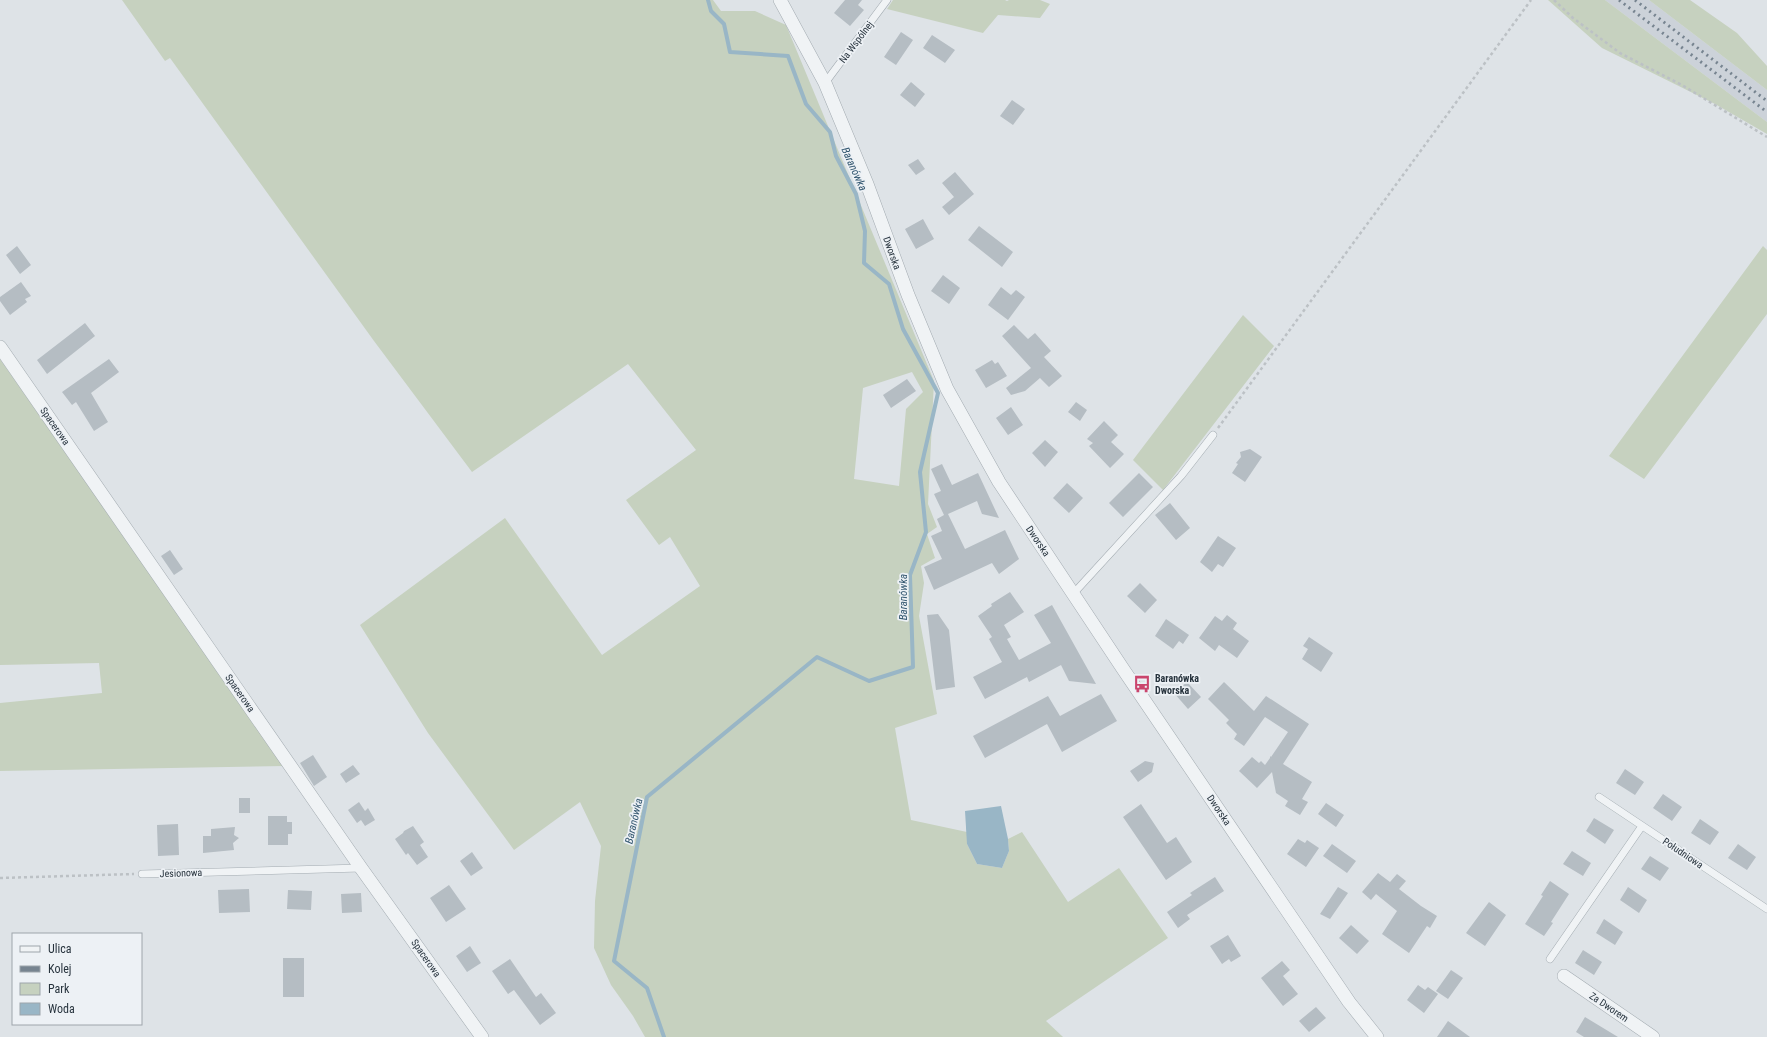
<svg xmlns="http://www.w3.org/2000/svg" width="1767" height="1037" viewBox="0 0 1767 1037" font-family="'Roboto Condensed',sans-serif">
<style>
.built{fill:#ccd2d9}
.green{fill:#c6d1bf;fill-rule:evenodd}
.water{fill:#99b6c6}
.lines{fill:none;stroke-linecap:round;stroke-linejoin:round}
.stream{stroke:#99b6c6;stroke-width:4}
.building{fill:#b5bdc3}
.service-casing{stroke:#a3abb1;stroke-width:8}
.minor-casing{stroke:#a3abb1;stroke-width:14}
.path{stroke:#bcc1c5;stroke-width:2.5;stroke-dasharray:3 3;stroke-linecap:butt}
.service{stroke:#f0f3f5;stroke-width:7}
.minor{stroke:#f0f3f5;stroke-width:13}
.rail{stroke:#778490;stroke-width:3;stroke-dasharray:2 4;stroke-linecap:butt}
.labels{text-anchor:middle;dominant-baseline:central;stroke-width:3.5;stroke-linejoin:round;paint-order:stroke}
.street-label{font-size:10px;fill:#27333d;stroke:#edf1f5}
.poi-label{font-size:10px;font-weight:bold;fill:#27333d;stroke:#edf1f5;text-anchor:start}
.water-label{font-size:11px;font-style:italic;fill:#335770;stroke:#edf1f5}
</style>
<rect width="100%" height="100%" fill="#dee3e7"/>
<!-- built -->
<path class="built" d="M1605,0H1649L1767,90V122Z"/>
<!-- green -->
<path class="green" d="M122,0H713L721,11H755L786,25L934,381L928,504L937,527L927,534L935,558L921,566L924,583L919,616L937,714L895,728L911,820L967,832V844L977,864L1002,868L1009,851L1008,839L1022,832L1068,902L1119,868L1168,938L1046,1021L1063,1037H645L633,1016L611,985L594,948L595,901L601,846L580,802L514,850L428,733L360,625L505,518L602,655L700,586L670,537L659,545L626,500L696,450L628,364L472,472L374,341L170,58L165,61ZM912,372L923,392L906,409L899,486L854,479L863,388Z
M893,0H1005L1007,1L1009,0H1040L1050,4L1040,18L998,15L983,33L887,9Z
M1548,0H1605L1767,122V134L1715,104L1602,48Z
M1649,0H1690L1737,33L1767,66V90Z
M1763,246L1767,250V314L1644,479L1609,456Z
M1243,315L1274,346L1163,490L1133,460Z
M0,359L260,730L285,766L0,771V703L102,693L99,663L0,665Z"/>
<!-- water -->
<path class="water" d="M1001,806L1008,839L1009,851L1002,868L977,864L967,844L965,811Z"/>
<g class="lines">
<!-- stream -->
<path class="stream" d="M664,1037L647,988L614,961L647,797L817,657L869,681L913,667L910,575L926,532L920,472L938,393L903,329L889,284L864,263L865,231L856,194L836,156L830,132L806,104L788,56L730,52L724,24L711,11L708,0"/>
</g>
<!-- building -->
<path class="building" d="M845,0H862L858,5L864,10L850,26L834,13Z
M901,32L913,40L896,65L884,57Z
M932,35L955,50L945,63L923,48Z
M911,82L925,94L915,107L900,95Z
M1012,100L1025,109L1013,125L1000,116Z
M918,159L925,169L916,175L908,165Z
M955,172L974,194L949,215L942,207L954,197L942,183Z
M923,219L934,239L916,249L905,229Z
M979,226L1013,252L1002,267L968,240Z
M17,246L31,265L20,274L6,255Z
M943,275L960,288L949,304L931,291Z
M21,282L31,296L25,299L27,302L10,315L0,301V297Z
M1001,287L1011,295L1016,290L1025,297L1008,320L988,305Z
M85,323L95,336L47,374L37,360Z
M1014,325L1028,339L1035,333L1051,351L1044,357L1062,376L1049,387L1040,378L1025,391L1011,395L1006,388L1031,368L1002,336Z
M109,359L119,372L91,393L108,422L94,431L76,402L72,405L62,392Z
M992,360L995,364L998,362L1007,376L986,388L975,370Z
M907,379L916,391L891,408L883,395Z
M1076,402L1087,410L1080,421L1068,412Z
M1011,407L1023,425L1008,435L996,418Z
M1104,421L1118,435L1111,442L1124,454L1110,468L1089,446L1093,443L1087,439Z
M1045,440L1058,452L1045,467L1032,453Z
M1250,449L1262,457L1245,482L1232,473L1238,464L1236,463L1241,457L1240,452Z
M942,464L952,485L978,473L999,518L982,514L977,501L948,514L965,549L1005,530L1019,559L999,574L992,563L934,590L924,567L942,559L931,536L942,531L937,519L944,515L934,494L941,491L931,469Z
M1139,473L1153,487L1123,517L1109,503Z
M1067,483L1083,498L1069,513L1053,498Z
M1170,503L1190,528L1176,540L1155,515Z
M1218,536L1236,548L1223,567L1218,564L1212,572L1200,562Z
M170,550L183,569L174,575L161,556Z
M1140,583L1157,600L1145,613L1127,596Z
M1010,592L1024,612L1004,625L1011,637L1007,639L1019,660L1051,643L1034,615L1052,605L1096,684L1069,681L1061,665L1029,682L1027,677L985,699L973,677L1002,662L989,639L992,637L978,616L992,606L991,604Z
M938,614L949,630L955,687L936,690L927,615Z
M1227,615L1237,623L1233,629L1249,641L1237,658L1219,645L1215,651L1199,638L1215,616L1222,621Z
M1166,619L1189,635L1183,644L1179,641L1173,649L1155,636Z
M1309,637L1333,653L1321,672L1302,659L1308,649L1303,646Z
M1187,682L1201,697L1188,709L1174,693Z
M1224,682L1254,711L1266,696L1309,724L1283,764L1312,782L1302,799L1308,802L1300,815L1285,806L1288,801L1276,793L1272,772L1257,788L1239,771L1252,757L1259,763L1261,761L1265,765L1270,758V756L1271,757L1288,732L1265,717L1244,746L1234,739L1237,734L1226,723L1229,720L1208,699Z
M1101,694L1117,721L1062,752L1047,724L985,758L973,736L1048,696L1060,716Z
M313,755L327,777L314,786L300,763Z
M1145,761L1154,763L1152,772L1138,782L1130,771Z
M353,765L360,774L346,783L340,774Z
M1625,769L1644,782L1635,795L1616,783Z
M1663,794L1682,807L1672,821L1653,808Z
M239,798H250V813H239Z
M359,802L365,811L368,808L375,820L365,826L361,820L357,823L348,810Z
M1326,803L1344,815L1336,827L1318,814Z
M1141,804L1167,843L1176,837L1192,862L1166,880L1123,817Z
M268,816H287V822H292V834H288V845H268Z
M1594,818L1614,830L1605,844L1586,831Z
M1700,819L1719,832L1710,845L1691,833Z
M178,824L179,855L158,856L157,825Z
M413,826L424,842L420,845L428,857L417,865L408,853L406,855L395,839L403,833L404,831Z
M235,827L234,835L239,838L233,843L234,850L203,853V836H211V829Z
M1298,839L1305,843L1307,840L1319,848L1306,867L1287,854Z
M1332,844L1356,861L1347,873L1323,856Z
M1738,844L1756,857L1747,870L1728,858Z
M1572,851L1591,863L1583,876L1563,864Z
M472,852L483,868L471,876L460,861Z
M1650,856L1669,868L1660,881L1641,869Z
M1378,873L1390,882L1397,874L1406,881L1399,889L1421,906L1437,916L1430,928L1427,926L1409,953L1382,934L1397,911L1376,894L1371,900L1362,892Z
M1215,877L1224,891L1187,915L1190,919L1178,928L1167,912L1192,895L1190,893Z
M1550,881L1569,894L1551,922L1553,923L1544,936L1525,924L1543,896L1541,895Z
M449,885L466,909L446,922L430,898Z
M1338,887L1348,893L1330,919L1320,914Z
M1628,887L1647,900L1639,913L1620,900Z
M249,889L250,912L219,913L218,890Z
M288,890L312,891L311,910L287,909Z
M361,893L362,912L342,913L341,894Z
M1489,902L1506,915L1485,946L1466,933Z
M1604,919L1623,932L1615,945L1596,933Z
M1351,925L1369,941L1357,954L1339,938Z
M1228,935L1241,956L1231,962L1229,959L1222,964L1210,946Z
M470,946L481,963L467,972L456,956Z
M1583,950L1602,962L1594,975L1575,963Z
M283,958H304V997H283Z
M510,959L536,997L541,993L556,1013L540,1025L514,990L508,994L492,971Z
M1282,961L1290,970L1283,976L1298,994L1283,1006L1261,978Z
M1451,970L1463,978L1448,999L1436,991Z
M1418,985L1425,990L1428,987L1438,994L1424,1013L1407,1000Z
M1316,1007L1326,1018L1309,1032L1299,1021Z
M1585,1017L1618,1037H1584L1576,1032Z
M1448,1021L1470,1037H1437Z"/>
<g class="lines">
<!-- service casing -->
<g class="service-casing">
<path id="service" d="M825,83L887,0
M1073,594L1181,476L1213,435
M1599,797L1767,909
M142,874L361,868
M1550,959L1642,826"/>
</g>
<!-- minor casing -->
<g class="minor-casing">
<path id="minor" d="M780,0L825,83L867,184L908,295L947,389L999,482L1123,669L1349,1002L1377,1037
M0,347L361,868L482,1037
M1564,976L1653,1037"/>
</g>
<!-- path -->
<path class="path" d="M1554,0L1573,18L1620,53L1682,85L1767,137
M1218,428L1531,0
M0,878L134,874"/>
<!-- service -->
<use href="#service" class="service"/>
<!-- minor -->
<use href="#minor" class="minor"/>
<!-- rail -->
<path class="rail" d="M1619,0L1767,112
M1635,0L1767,101"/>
</g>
<!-- icons -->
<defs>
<g id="bus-bare" transform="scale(1.38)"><path d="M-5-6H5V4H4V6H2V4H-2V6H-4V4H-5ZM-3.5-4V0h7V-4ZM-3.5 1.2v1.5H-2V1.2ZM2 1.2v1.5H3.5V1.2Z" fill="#ca456d" stroke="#edf1f5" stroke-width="2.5" paint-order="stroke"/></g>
</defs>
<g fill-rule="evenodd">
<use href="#bus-bare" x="1142" y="684"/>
</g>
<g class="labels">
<!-- street labels -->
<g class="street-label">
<text transform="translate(856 42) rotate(-53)">Na Wspólnej</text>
<text transform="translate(892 253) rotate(70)">Dworska</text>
<text transform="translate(55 426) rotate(55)">Spacerowa</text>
<text transform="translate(1038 541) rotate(56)">Dworska</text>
<text transform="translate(240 693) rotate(55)">Spacerowa</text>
<text transform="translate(1219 810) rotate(56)">Dworska</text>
<text transform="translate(1683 853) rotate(34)">Południowa</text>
<text transform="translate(181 873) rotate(-2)">Jesionowa</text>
<text transform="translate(426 958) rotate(55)">Spacerowa</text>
<text transform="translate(1609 1007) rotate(34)">Za Dworem</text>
</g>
<!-- poi labels -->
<g class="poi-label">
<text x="1155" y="678">Baranówka<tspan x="1155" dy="12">Dworska</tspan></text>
</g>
<!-- water labels -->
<g class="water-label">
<text transform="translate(854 169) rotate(66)">Baranówka</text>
<text transform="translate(903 597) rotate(-90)">Baranówka</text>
<text transform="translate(634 821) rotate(-77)">Baranówka</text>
</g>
</g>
<!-- legend -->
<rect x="12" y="933" width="130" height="92" fill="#edf1f5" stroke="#9ea5ab"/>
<rect x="20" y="946" width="20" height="6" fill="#f0f3f5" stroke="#9ea5ab"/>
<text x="48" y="953" font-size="12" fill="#27333d">Ulica</text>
<rect x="20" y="966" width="20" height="6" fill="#778490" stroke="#9ea5ab"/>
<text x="48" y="973" font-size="12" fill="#27333d">Kolej</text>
<rect x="20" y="983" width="20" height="12" fill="#c6d1bf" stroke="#9ea5ab"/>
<text x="48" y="993" font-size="12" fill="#27333d">Park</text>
<rect x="20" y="1003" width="20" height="12" fill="#99b6c6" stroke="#9ea5ab"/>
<text x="48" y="1013" font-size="12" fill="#27333d">Woda</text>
</svg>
